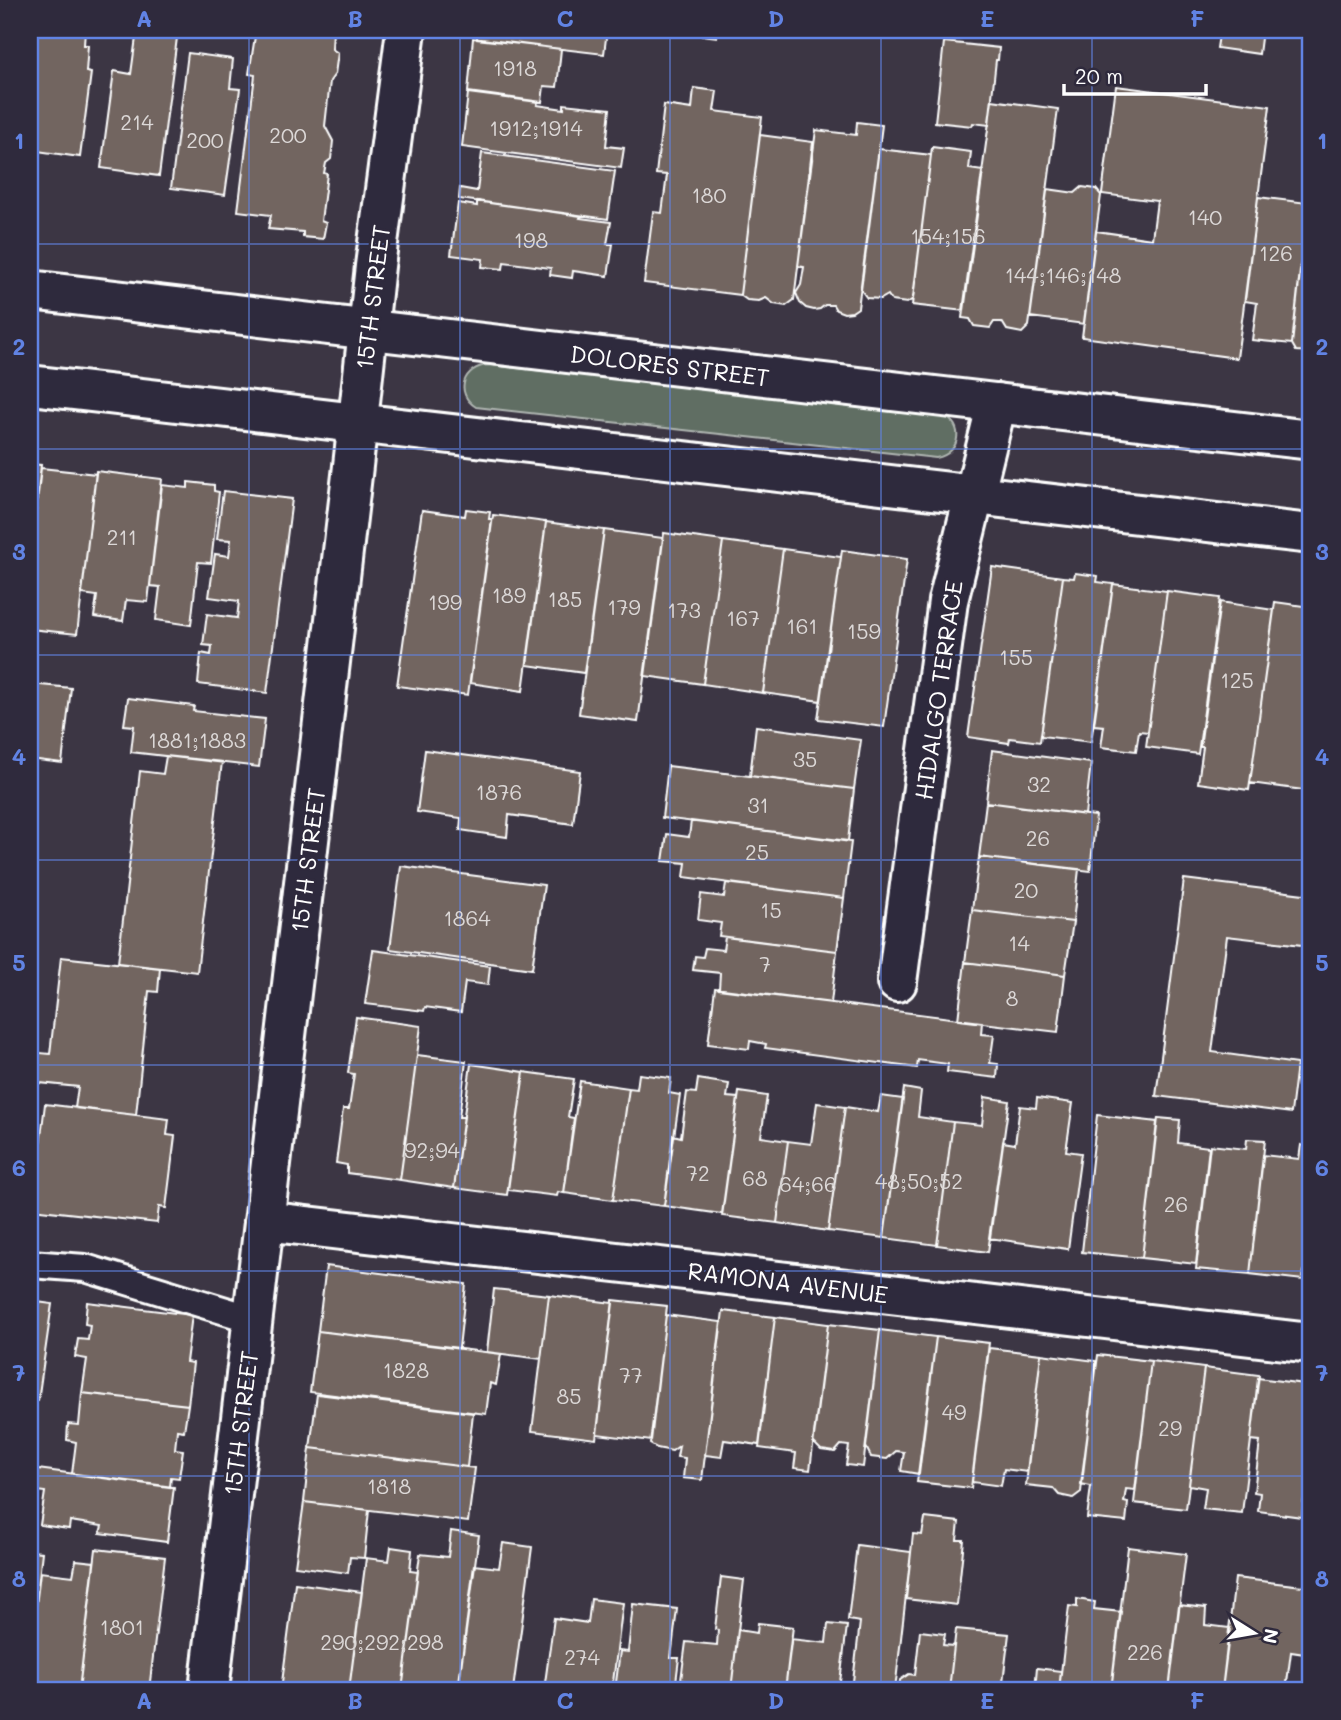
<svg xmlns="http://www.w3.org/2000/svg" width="1341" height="1720" viewBox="0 0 1341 1720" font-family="Mali,sans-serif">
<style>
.green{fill:#606e64;stroke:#b0b6b2;stroke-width:2}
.building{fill:#726560;stroke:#fff;stroke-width:2}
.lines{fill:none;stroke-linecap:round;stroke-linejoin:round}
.lane-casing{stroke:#fff;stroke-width:32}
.street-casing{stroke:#fff;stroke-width:44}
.secondary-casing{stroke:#fff;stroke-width:44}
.lane{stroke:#2f2a3d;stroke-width:26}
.street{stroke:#2f2a3d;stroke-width:38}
.secondary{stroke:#2f2a3d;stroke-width:38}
.grid{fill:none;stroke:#6183e4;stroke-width:2;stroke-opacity:0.55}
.labels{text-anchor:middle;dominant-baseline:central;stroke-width:5;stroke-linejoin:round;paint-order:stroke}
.number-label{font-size:21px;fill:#dcd8d7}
.street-label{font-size:24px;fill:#fff;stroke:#2f2a3d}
.neatline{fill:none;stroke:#6183e4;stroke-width:2.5}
.grid-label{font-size:23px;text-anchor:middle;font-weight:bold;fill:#6183e4}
</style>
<rect width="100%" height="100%" fill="#3c3644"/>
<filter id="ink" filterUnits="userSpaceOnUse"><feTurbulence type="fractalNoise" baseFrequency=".0143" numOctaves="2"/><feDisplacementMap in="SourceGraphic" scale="14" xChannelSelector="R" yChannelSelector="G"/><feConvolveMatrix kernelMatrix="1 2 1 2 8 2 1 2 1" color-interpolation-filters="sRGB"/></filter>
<g filter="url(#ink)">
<!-- green -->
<path class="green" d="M488,365L938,414C965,420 963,453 936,458L476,407C454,393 463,367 488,365Z"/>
<!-- building -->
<path class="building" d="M35,30H85L84,45H88L86,72L91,73L80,157L30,150V73Z
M137,30H178L159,176L101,168L114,71L131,74Z
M256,30H333L332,49L338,53L335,74L330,81L325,126L333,141L331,159L326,163L324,173L327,174L321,221L326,223L323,239L303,237V232L268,229L271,215L238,211L255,75L249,74Z
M478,30H607L604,54L477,39Z
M660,30H718L717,37Z
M1206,30H1262L1259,54L1217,48L1219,35L1206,33Z
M473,38L561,49L557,87L544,86L542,102L468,92Z
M944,42L999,48L998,60H996L989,125L973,123L972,126L935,122Z
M188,53L233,59L230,88L240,89L225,195L171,188Z
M1116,86L1270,106L1237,358L1082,337L1096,231L1152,239L1157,201L1102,194Z
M694,88L717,91L714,111L762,117L740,295L644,283L653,212L662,213L667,175L656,174L664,105L692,109Z
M468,93L538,102L537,105L564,109V104L610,109L606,146L624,148L621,168L462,147Z
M992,100L1058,109L1029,326L1022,333L1007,330L1002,322H994L990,328L974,326L970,319L962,318Z
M857,122L882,125L858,308L852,312L844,313L836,310L833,305H825L820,309L814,310L806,308L800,303L796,293L801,285L804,267L798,266L816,130L856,135Z
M760,135L813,142L794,300L786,306L774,304L766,298L759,301L747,300L740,295Z
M932,147L971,152L969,169L983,171L964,311L912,305Z
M879,149L931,155L913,299L907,303L892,301L888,295L881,299L867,298L861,290Z
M482,153L615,171L608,219L459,199L460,188L477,191Z
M1082,187L1096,189L1101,195L1084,324L1030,317L1047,189L1075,193Z
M1311,195V352L1296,351L1292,344L1308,197Z
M1258,197L1308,203L1292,344L1252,340L1257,303L1245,301Z
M477,201L581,216L580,218L611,222L607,244H613L608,276L573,271L572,278L550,275L551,268L504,262L503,269L482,267L483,259L451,255L458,203L477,206Z
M30,464L41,465L30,563Z
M41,468L96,474L77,634L30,629V563Z
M96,471L162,479L148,602L126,600L123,621L94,617L97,596L82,594Z
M188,482L214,485V491L219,492L211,563L198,562L191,625L156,620L160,587L150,586L162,485L188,488Z
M223,491L292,499L267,693L198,684L201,653L211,655L212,646L203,645L207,614L237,618L239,601L209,597L215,554L229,556L231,540L217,539Z
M466,509L490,512L489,519H492L468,695L397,686L422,510L465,516Z
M493,515L546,522L523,691L470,683Z
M546,522L604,530L584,673L527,665Z
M604,530L663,538L638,722L579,714Z
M664,533L723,541L703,684L645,676Z
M723,541L783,549L763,693L703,684Z
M783,549L841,557L821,701L763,693Z
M842,550L907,559L884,727L818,719Z
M992,567L1063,577L1040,742L1010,738L1009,743L968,737Z
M1075,573L1098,576L1097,582L1113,584L1091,742L1041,736L1063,577L1074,578Z
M1113,584L1167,591L1148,732L1139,731L1136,751L1101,747L1104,726L1094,725Z
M1167,591L1220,598L1198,754L1146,747Z
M1220,602L1274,610L1249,790L1198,783L1203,747H1200Z
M1275,602L1311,607V791L1250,783Z
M30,684L71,688L62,763L30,759Z
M128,698L194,706L193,711L265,719L259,767L131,752L134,726L124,725Z
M756,726L861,740L854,789L750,776Z
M425,750L580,771L573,824L509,815L507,837L460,830L461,818L417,812Z
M992,750L1091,763L1085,815L986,802Z
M166,756L222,762L197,972L118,963L140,771L163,774Z
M668,766L854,789L848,841L662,818Z
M986,802L1096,816L1090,871L979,857Z
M691,821L851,842L844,898L684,877L686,863L663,861L667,834L689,837Z
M979,857L1079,869L1073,922L972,910Z
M401,866L544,885L532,969L390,949Z
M1184,879L1311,895V946L1227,936L1212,1052L1297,1064L1291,1113L1156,1096Z
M726,883L844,898L837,951L719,936L721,923L698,920L701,894L724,897Z
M972,910L1073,922L1065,975L965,962Z
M725,937L837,951L831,1003L719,989L720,973L693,970L695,956L703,957L705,948L723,950Z
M373,950L490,966L488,985L465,982L461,1012L425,1007L424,1011L365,1004Z
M61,957L160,968L158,992L149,991L136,1115L75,1108L78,1087L30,1082V1052L50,1054Z
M965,962L1065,975L1058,1032L958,1020Z
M715,988L982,1022L981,1034L994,1035L990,1063L998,1064L997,1078L947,1072L948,1064L918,1060L917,1068L765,1048L766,1044L750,1041L749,1049L708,1044Z
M356,1017L421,1026L400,1180L347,1173V1165L336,1163L343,1109H349L354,1074L348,1073Z
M417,1055L466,1061L459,1117H464L454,1188L400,1180Z
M471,1064L524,1072L507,1195L454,1188Z
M524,1072L574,1079L568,1117L574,1118L564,1193L558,1192L557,1196L508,1190Z
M639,1074L671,1078L669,1093L680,1095L664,1206L613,1200L629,1088L637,1089Z
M698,1079L729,1084L727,1097L738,1098L722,1214L664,1206L673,1135L681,1137L687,1092L696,1093Z
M580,1081L629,1088L613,1200L564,1193Z
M904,1088L921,1091L918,1117L953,1122L937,1245L884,1238Z
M739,1092L767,1096L761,1137L788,1141L777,1223L722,1216Z
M881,1096L903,1099L884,1238L828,1231L845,1107L878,1112Z
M985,1097L1009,1101L988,1252L937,1245L953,1122L982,1125Z
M1037,1098L1073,1103L1066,1151L1081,1153L1068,1249L989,1238L1003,1142L1015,1144L1020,1106L1036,1108Z
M817,1103L845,1107L828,1231L777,1223L788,1141L811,1144Z
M45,1104L169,1119L167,1135L175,1136L166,1208L159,1207L157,1223L32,1209Z
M1097,1115L1157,1122L1142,1258L1082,1252Z
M1158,1118L1180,1120L1178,1143L1209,1147L1196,1264L1142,1258Z
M1247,1139L1265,1140L1250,1274L1196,1269L1210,1145L1246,1149Z
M1301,1145L1311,1147V1205L1303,1280L1250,1274L1263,1155L1299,1159Z
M1311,1205V1281L1303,1280Z
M326,1266L466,1284L459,1348L318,1331Z
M494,1289L549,1295L541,1359L487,1352Z
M549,1295L613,1303L596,1439L532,1431Z
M613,1300L667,1306L651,1441L597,1434Z
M30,1301L52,1304L38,1401L30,1400Z
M87,1302L192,1315L186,1362L193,1363L188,1405L82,1393L87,1359L75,1357L78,1339L88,1340L90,1325L85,1324Z
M723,1311L775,1317L759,1445L724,1440L721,1457L705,1455Z
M666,1315L721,1322L702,1480L683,1478L685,1458L677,1457L679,1446L672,1451L657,1448L650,1444Z
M775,1317L828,1324L810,1470L794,1468L796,1453L759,1448Z
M828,1324L880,1330L863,1467L846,1465L849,1446L841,1445L835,1452L821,1450L813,1442Z
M880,1330L936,1337L919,1474L901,1471L904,1452L896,1451L887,1459L871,1457L866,1447Z
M318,1331L501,1354L496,1385L490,1383L486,1414L310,1392Z
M936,1337L989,1343L971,1488L917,1482Z
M989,1348L1041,1354L1027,1472L1004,1469L1001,1486L972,1482Z
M1041,1354L1096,1361L1081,1492L1073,1498L1059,1495L1053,1488L1026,1485Z
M1098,1355L1151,1361L1135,1490L1126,1489L1124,1502L1128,1503L1126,1522L1087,1518L1091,1486L1081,1484Z
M1151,1361L1204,1368L1186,1509L1134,1503Z
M1204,1368L1259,1375L1242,1513L1203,1509L1206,1488L1189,1485Z
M1258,1378L1311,1385V1483L1309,1499L1304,1498L1302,1517L1258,1511L1260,1493L1254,1492L1260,1441L1251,1440Z
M82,1393L188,1405L184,1431L177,1430L175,1449L183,1450L179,1478L171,1477L170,1487L72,1474L76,1442L67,1440L68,1424L79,1425Z
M317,1394L473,1413L467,1467L310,1448Z
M310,1448L475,1468L468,1522L304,1502Z
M30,1468L174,1487L167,1542L100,1533L102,1526L70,1521L69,1529L40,1525L45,1492L30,1490Z
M304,1502L369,1510L364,1558L350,1557L348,1573L295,1566Z
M925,1518L959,1522L957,1540H964L957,1605L906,1599L913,1534L922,1535Z
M451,1531L479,1535L458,1690H402L420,1554L448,1557Z
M503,1543L532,1547L513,1690H458L474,1565L499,1568Z
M857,1545L911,1552L895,1690H852L860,1622L848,1620Z
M391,1547L412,1550L410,1571L418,1572L402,1690H349L366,1558L389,1561Z
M1128,1547L1186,1554L1169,1690H1111Z
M96,1549L165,1557L149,1690H79Z
M30,1551L42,1552L30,1657Z
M76,1560L94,1562L79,1690L30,1685V1657L40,1572L73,1576Z
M721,1577L744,1580L731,1690H685L686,1681L681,1680L686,1642L717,1645L718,1630L715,1629Z
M1235,1578L1311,1587V1655L1291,1652L1286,1690H1222Z
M295,1583L362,1592L349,1690H281Z
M591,1599L623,1603L612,1690H544L554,1618L588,1623Z
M1077,1599L1095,1602L1094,1609L1121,1612L1111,1690H1059L1069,1606L1077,1607Z
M633,1604L677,1609L671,1658H679L675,1690H615L620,1651L628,1652Z
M1179,1605L1206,1608L1205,1625L1230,1628L1222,1690H1169Z
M758,1623L793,1627L785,1690H731L738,1630L757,1633Z
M828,1624L847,1626L839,1690H785L791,1639L826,1643Z
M956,1629L1009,1634L1002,1690H949Z
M920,1631L945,1634L943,1645L954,1646L949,1690H899L900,1680L909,1674L915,1675Z
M1037,1668L1061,1671L1059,1690H1035Z"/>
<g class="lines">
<!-- lane casing -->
<g class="lane-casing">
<path id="lane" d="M30,1264L85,1268L252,1319"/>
</g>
<!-- street casing -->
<g class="street-casing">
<path id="street" d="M897,982L948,601L997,403
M264,1221L1311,1343
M209,1690L352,475L375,266L406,30"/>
</g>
<!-- secondary casing -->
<g class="secondary-casing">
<path id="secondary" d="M30,290L1311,440
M30,385L1311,534"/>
</g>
<!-- lane -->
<use href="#lane" class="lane"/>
<!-- street -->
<use href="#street" class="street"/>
<!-- secondary -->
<use href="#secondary" class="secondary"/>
</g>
</g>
<!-- grid -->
<path class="grid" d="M249,30V1690M460,30V1690M670,30V1690M881,30V1690M1092,30V1690M30,244H1311M30,449H1311M30,655H1311M30,860H1311M30,1065H1311M30,1271H1311M30,1476H1311"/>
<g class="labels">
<!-- number labels -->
<g class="number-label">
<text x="515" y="67">1918</text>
<text x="137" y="121">214</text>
<text x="536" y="127">1912;1914</text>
<text x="288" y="134">200</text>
<text x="205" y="139">200</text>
<text x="709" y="194">180</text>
<text x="1205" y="216">140</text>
<text x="948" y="235">154;156</text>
<text x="531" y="239">198</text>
<text x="1276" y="252">126</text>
<text x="1063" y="274">144;146;148</text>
<text x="122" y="536">211</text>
<text x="509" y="594">189</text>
<text x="565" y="598">185</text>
<text x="445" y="601">199</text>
<text x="624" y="606">179</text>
<text x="684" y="609">173</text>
<text x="743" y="617">167</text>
<text x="802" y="625">161</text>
<text x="864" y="630">159</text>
<text x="1016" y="656">155</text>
<text x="1237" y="679">125</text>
<text x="197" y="739">1881;1883</text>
<text x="805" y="758">35</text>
<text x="1039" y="783">32</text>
<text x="499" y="791">1876</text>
<text x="758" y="804">31</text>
<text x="1038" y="837">26</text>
<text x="757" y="851">25</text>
<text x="1026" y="889">20</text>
<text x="771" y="909">15</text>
<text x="467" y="917">1864</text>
<text x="1019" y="942">14</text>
<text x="765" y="963">7</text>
<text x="1012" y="997">8</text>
<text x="432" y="1149">92;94</text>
<text x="698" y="1172">72</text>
<text x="755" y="1177">68</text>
<text x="919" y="1180">48;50;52</text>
<text x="808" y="1183">64;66</text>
<text x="1176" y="1203">26</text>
<text x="406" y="1369">1828</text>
<text x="631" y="1374">77</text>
<text x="569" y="1395">85</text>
<text x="954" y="1411">49</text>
<text x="1170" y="1427">29</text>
<text x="389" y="1485">1818</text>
<text x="122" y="1626">1801</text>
<text x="382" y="1641">290;292;298</text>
<text x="1145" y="1651">226</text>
<text x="582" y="1656">274</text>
</g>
<!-- street labels -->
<g class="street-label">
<text transform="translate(372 297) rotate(-83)">15TH STREET</text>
<text transform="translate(670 365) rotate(7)">DOLORES STREET</text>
<text transform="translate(938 690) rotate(-82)">HIDALGO TERRACE</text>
<text transform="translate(307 860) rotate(-83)">15TH STREET</text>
<text transform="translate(788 1282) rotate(7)">RAMONA AVENUE</text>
<text transform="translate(240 1423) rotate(-83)">15TH STREET</text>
</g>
</g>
<!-- margin -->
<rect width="1341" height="1720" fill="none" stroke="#2f2a3d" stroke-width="77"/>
<!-- north arrow -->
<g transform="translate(1254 1633) rotate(101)" stroke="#2f2a3d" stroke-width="5" paint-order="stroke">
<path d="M0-5L12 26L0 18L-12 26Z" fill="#ffffff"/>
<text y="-10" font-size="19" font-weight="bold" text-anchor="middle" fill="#ffffff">N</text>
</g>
<!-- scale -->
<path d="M1064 84v10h142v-10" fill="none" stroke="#ffffff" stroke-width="3.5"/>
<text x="1075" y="84" font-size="21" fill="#ffffff" stroke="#2f2a3d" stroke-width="5" paint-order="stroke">20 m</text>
<rect x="38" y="38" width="1264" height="1644" class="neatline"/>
<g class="grid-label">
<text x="144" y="27">A</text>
<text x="355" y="27">B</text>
<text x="565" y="27">C</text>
<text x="776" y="27">D</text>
<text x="987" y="27">E</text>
<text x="1197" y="27">F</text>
<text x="19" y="149">1</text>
<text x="1322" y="149">1</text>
<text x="19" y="355">2</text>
<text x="1322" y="355">2</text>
<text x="19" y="560">3</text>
<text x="1322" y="560">3</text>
<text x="19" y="765">4</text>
<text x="1322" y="765">4</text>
<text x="19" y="971">5</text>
<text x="1322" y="971">5</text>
<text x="19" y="1176">6</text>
<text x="1322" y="1176">6</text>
<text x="19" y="1381">7</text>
<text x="1322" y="1381">7</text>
<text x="19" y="1587">8</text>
<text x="1322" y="1587">8</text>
<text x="144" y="1709">A</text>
<text x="355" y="1709">B</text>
<text x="565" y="1709">C</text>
<text x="776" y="1709">D</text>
<text x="987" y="1709">E</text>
<text x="1197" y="1709">F</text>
</g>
</svg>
